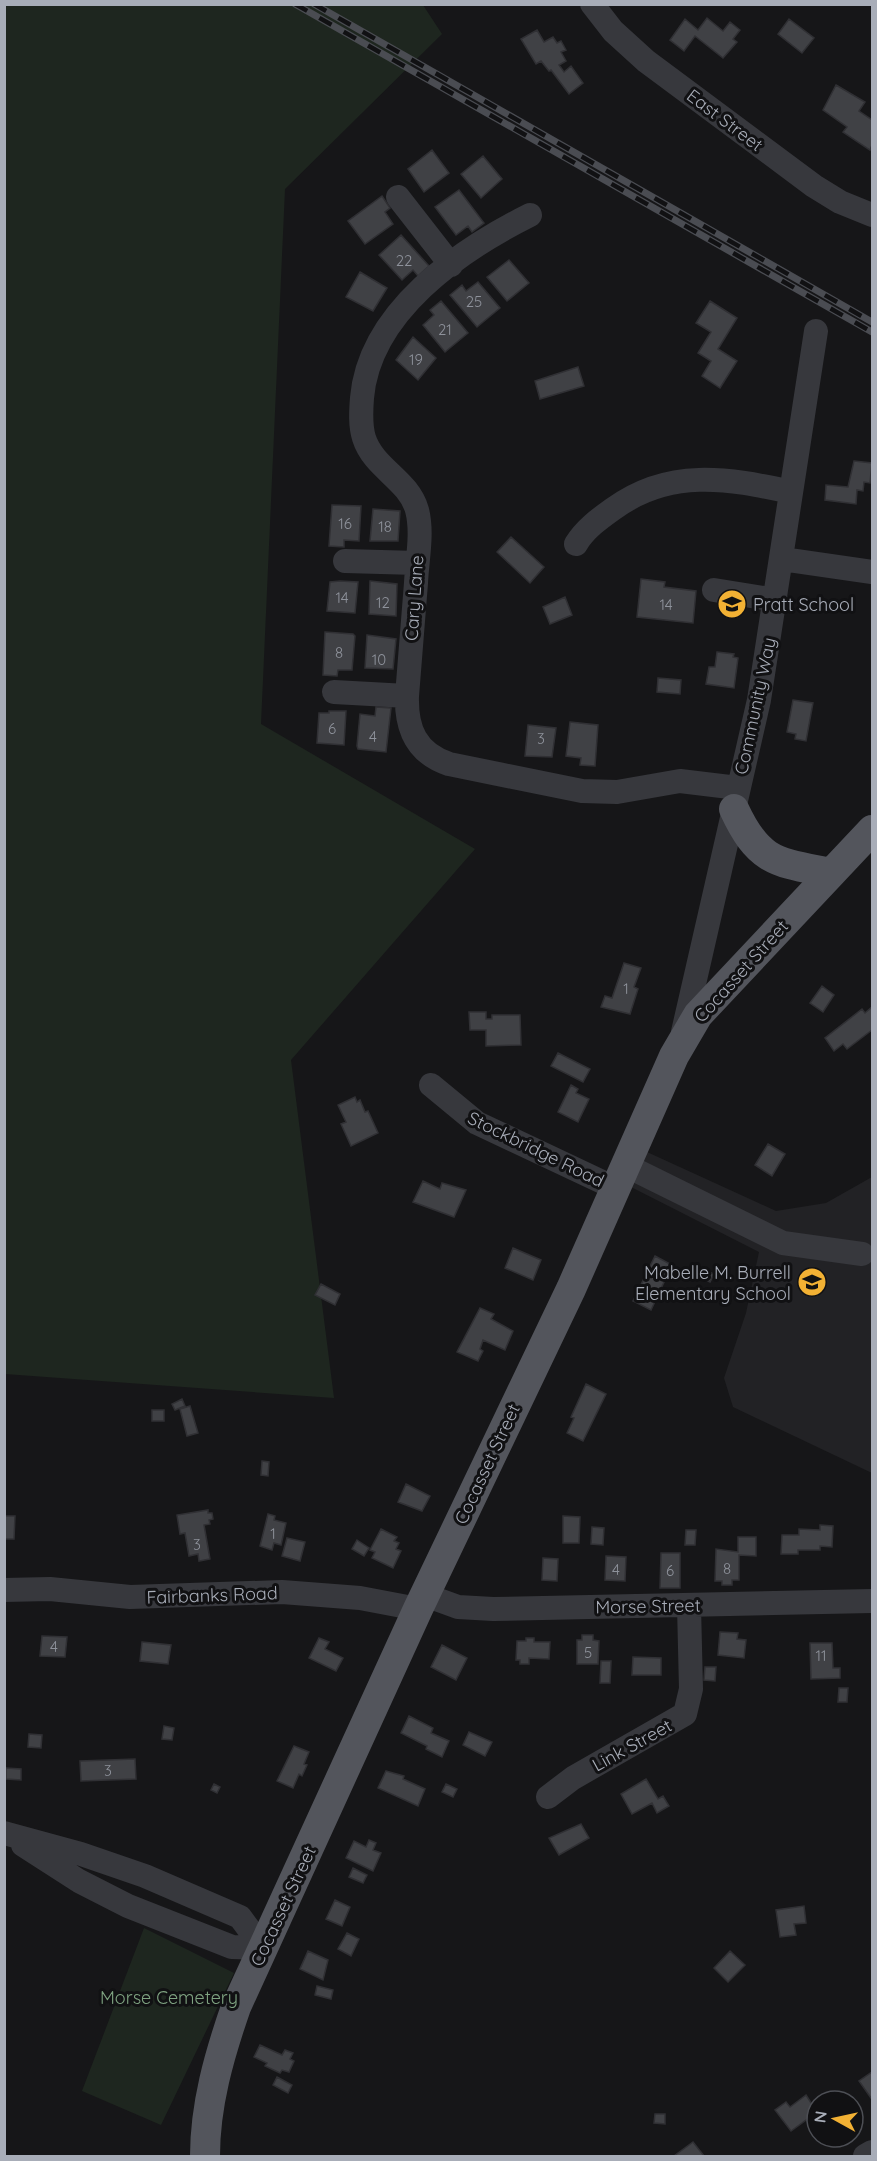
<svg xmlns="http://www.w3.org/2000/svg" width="877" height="2161" viewBox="0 0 877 2161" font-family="Quicksand,sans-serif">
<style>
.built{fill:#222225}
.green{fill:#1e261f}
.building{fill:#404145;stroke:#303034;stroke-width:1.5}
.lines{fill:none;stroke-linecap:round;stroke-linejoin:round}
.minor{stroke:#37383d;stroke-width:24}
.major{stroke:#53555c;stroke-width:30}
.rail-casing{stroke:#4a4c52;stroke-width:7}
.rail{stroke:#111113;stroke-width:4.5;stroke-dasharray:14;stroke-linecap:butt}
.labels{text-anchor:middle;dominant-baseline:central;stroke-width:6;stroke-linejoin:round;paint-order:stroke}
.number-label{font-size:15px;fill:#8e929b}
.street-label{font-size:18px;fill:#a8adb8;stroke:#111113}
.poi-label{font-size:18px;fill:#a8adb8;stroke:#111113;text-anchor:start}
.park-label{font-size:18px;fill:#7fa381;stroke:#111113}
</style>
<rect width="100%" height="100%" fill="#161618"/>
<!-- built -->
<path class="built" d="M647,1152L776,1211L826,1203L872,1177V1473L733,1407L724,1378L746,1313L759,1252L631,1187Z"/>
<!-- green -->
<path class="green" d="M4,5H423L442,34L285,189L261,724L475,849L291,1060L334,1398L5,1374Z
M144,1928L234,1973L161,2125L82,2091Z"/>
<!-- building -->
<path class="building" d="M707,18L723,31L730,22L740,30L733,39L737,42L723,58L695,36L684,51L670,40L685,19L698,30Z
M789,19L814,38L802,53L778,34Z
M537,30L544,42L553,37L557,43L561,41L566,50L561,52L566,61L559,65L564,72L571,66L583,83L569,94L551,70L549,71L541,61L536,64L521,39Z
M836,85L865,102L859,111L872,120V145L870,150L843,132L847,127L823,110Z
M432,150L449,173L424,192L408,169Z
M483,156L502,179L481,198L461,174Z
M459,190L484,223L472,232L468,226L456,235L435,207Z
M382,196L390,208L385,212L393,224L365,244L348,221Z
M401,235L429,266L418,276L413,270L402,280L379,255Z
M509,260L529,283L507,301L487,277Z
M360,272L387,288L373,311L346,297Z
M478,282L500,308L477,327L450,295L462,285L466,291Z
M441,301L468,333L445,352L423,325L434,315L430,310Z
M710,301L737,318L718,349L737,361L720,388L702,376L711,361L698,353L711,332L696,323Z
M413,337L436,358L418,380L396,360Z
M578,367L584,386L540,399L535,381Z
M854,461L872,463L870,483L864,482L863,491L857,490L856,504L825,500L826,485L848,487Z
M332,505L361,506L359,541L344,540V547L329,546Z
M373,509L400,511L398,541H370Z
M511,537L544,567L530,583L497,552Z
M641,579L665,582L664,587L696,591L693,623L637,617Z
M340,581L358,582L355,613L327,611L330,582Z
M370,581L397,584L396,616L369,614Z
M565,597L572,615L550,624L543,607Z
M325,632L353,634L355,636L352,670H338L337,676L323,675Z
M367,635L396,639L393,669L365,668Z
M717,652L734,654L733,657L738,658L734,688L706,684L709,667H715Z
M658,678L681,680L680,694L657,692Z
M793,700L813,703L806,741L795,739L796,734L787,732Z
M376,707L391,708L386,752L358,749L357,746L360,714L375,716Z
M329,711H346L344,745L317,743L319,713H329Z
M570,722L598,725L595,766L580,765L581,758L566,756Z
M528,725L556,728L552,757L525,756Z
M624,963L641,968L634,987L638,989L630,1014L601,1007L605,996L612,998Z
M822,986L834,995L823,1012L810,1003Z
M872,1007V1030L847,1049L843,1044L834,1051L825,1038L862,1009L865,1013Z
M469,1012H486V1019H492V1015H520L521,1045L486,1046V1030H470Z
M558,1053L590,1069L583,1082L551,1066Z
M571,1085L578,1089L576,1093L589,1099L578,1122L558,1112Z
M355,1097L357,1102L360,1100L365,1112L368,1111L378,1133L351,1146L341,1124L346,1122L338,1105Z
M768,1144L785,1154L772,1176L755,1165Z
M423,1181L440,1189L442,1183L466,1190L454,1217L413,1202Z
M513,1248L541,1260L533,1280L505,1268Z
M655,1256L672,1265L651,1310L633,1301Z
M705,1270L714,1274L710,1282L701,1278Z
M321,1284L340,1294L335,1305L315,1295Z
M480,1308L494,1314L491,1319L513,1331L505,1350L483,1340L480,1349L483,1351L478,1361L457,1352Z
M586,1384L606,1394L583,1441L567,1433L574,1418L571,1417Z
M182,1399L185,1406L175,1410L172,1404Z
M190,1406L198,1433L187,1436L180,1409Z
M152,1410H164V1421H152Z
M262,1461L269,1462L268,1476L261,1475Z
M406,1484L430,1496L422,1511L398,1502Z
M208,1510V1513H212L213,1519L209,1520L210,1524L204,1525L210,1559L199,1561L198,1554L189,1556L185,1533L180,1534L177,1515Z
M268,1514L275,1516L274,1520L286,1523L281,1545L274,1543L272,1550L260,1546Z
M4,1516H15L14,1539H4Z
M563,1516L580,1517L579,1543H563Z
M820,1525L833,1526L832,1547L820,1546V1550H798V1554H781L782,1535H799V1529L820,1530Z
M592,1527L604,1528L603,1545L591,1544Z
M381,1529L397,1537L394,1541L399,1543L396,1549L401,1551L393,1568L372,1558L375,1552L370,1550Z
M686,1530H696L695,1545H685Z
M738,1537H756V1556L739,1555V1580H732V1585H722V1581H715L716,1549L738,1552Z
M287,1538L305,1542L300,1561L282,1556Z
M357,1540L369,1548L364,1556L352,1549Z
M661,1553H680V1588H660Z
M606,1556L626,1557L625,1581L605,1580Z
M543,1558L558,1559L557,1581L542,1580Z
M720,1632L738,1633L737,1639L746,1640L744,1658L718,1655Z
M582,1635H593V1640L599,1641L598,1664H577V1640H582Z
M42,1636L67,1637L65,1657L40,1656Z
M319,1638L329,1642L325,1649L343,1658L336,1671L309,1658Z
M526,1638H534V1642H550L549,1659L529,1658V1664H520V1660H516L517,1641H526Z
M142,1642L171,1645L168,1664L140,1661Z
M810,1643H832L833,1668H840V1678L811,1679Z
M442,1645L467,1658L456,1680L431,1667Z
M633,1657L661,1658V1675H632Z
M601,1661H611L610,1683H600Z
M705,1667H716L715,1681L704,1680Z
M839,1688H848L847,1702H838Z
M409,1716L433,1728L431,1733L449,1741L442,1757L426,1749L427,1746L401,1733Z
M164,1726L174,1728L172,1740L162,1739Z
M469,1732L492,1742L485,1756L463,1745Z
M29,1734L42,1735L41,1748L28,1747Z
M294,1746L309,1752L304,1764L307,1765L302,1776L299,1774L293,1788L277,1781Z
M135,1759L136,1779L81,1781L80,1761Z
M6,1768L21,1769V1780L6,1779Z
M386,1771L404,1776L403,1779L425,1789L418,1806L378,1788Z
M646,1779L658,1799L663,1796L669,1806L657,1813L652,1803L632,1814L621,1794Z
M214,1784L220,1787L217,1793L211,1790Z
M446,1784L457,1789L453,1797L442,1792Z
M581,1824L589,1838L559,1855L549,1838Z
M369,1840L376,1843L373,1850L381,1853L373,1871L346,1858L354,1841L366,1847Z
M353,1868L367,1875L363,1883L349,1877Z
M335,1900L350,1907L342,1926L326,1919Z
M804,1906L806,1923L794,1924L796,1935L780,1937L776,1910Z
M347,1933L359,1939L351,1956L338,1949Z
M308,1951L328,1960L323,1980L300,1969Z
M730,1951L745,1965L728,1982L714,1968Z
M317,1986L333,1990L331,1999L315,1995Z
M260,2045L282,2055L285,2050L293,2053L290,2059L294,2061L289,2072L282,2070L280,2073L265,2066L267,2063L254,2057Z
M872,2072V2097L871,2098L859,2081Z
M277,2077L292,2085L288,2093L273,2085Z
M806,2095L817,2112L791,2131L775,2110L786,2102L790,2107Z
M655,2114H665V2124L654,2123Z
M693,2142L704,2156H674Z"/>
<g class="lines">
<!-- minor -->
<path class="minor" d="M592,4L613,31L646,61L814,186L840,202L872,215
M398,197L451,265
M530,215C460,250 369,312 362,398C361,411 360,425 364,438C374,469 408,479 417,510C423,533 417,560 416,583C413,621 410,659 407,696C406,729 416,753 449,764L582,791L617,792L680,781L738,788
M576,544C585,529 599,519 613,509C669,468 727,478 791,492
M782,559L872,572
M345,561L417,563
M714,590L776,600
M334,692L407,696
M683,1032L759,700L816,331
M431,1085L477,1123L615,1188
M625,1165L783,1243L862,1254
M4,1590L50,1589L130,1597L282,1592L360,1598L418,1609
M425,1595L458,1607L493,1609L872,1601
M548,1797L573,1778L685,1714L691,1689L689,1606
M4,1833L81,1854L145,1876L240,1917L263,1948
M23,1845L79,1881L128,1906L232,1947L263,1948
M865,2156L872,2152"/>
<!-- major -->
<path class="major" d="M734,809C759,863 777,862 831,873
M205,2156C205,2105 219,2056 236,2007L418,1609L571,1289L674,1056L698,1015L872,830"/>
<!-- rail casing -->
<g class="rail-casing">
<path id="rail" d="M295,4L872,332
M314,4L872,322"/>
</g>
<!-- rail -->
<use href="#rail" class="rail"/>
</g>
<!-- icons -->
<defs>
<g id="school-disc" transform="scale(1.5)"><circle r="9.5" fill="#f2b134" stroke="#111113"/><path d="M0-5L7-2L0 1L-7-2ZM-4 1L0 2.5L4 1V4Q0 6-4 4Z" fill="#111"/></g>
</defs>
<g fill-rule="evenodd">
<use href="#school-disc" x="732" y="604"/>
<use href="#school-disc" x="812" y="1282"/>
</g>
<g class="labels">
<!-- number labels -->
<g class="number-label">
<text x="404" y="260">22</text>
<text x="474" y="301">25</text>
<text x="445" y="329">21</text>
<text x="416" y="359">19</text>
<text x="345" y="523">16</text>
<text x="385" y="526">18</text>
<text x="342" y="597">14</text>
<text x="383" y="602">12</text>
<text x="666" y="604">14</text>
<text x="339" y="652">8</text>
<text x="379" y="659">10</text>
<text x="332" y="728">6</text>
<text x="373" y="736">4</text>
<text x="541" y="738">3</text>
<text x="626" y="988">1</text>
<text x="273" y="1533">1</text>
<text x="197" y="1544">3</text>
<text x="727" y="1568">8</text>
<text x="616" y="1569">4</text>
<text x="670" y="1570">6</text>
<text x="54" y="1646">4</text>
<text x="588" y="1652">5</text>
<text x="821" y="1655">11</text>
<text x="108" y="1770">3</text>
</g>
<!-- street labels -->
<g class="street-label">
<text transform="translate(725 120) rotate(37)">East Street</text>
<text transform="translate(414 598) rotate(-86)">Cary Lane</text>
<text transform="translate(755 706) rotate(-78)">Community Way</text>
<text transform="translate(741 971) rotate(-48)">Cocasset Street</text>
<text transform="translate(536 1149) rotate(26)">Stockbridge Road</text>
<text transform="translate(487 1464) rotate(-65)">Cocasset Street</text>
<text transform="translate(212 1595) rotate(-2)">Fairbanks Road</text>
<text transform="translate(648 1606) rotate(-1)">Morse Street</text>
<text transform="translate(632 1745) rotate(-29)">Link Street</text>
<text transform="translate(283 1906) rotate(-65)">Cocasset Street</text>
</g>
<!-- poi labels -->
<g class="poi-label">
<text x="753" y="604">Pratt School</text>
<text x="791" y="1272" text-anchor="end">Mabelle M. Burrell<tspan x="791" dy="21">Elementary School</tspan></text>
</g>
<!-- park labels -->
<g class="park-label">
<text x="169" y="1997">Morse Cemetery</text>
</g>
</g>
<!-- border -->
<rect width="877" height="2161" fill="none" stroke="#a8adb8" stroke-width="12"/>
<!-- north arrow -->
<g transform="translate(835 2119) rotate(278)"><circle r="28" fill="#111113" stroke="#4d4f55" stroke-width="1.5"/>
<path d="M0-4.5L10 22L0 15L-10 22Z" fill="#f2b134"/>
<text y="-9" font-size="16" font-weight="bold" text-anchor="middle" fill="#a8adb8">N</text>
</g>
</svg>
